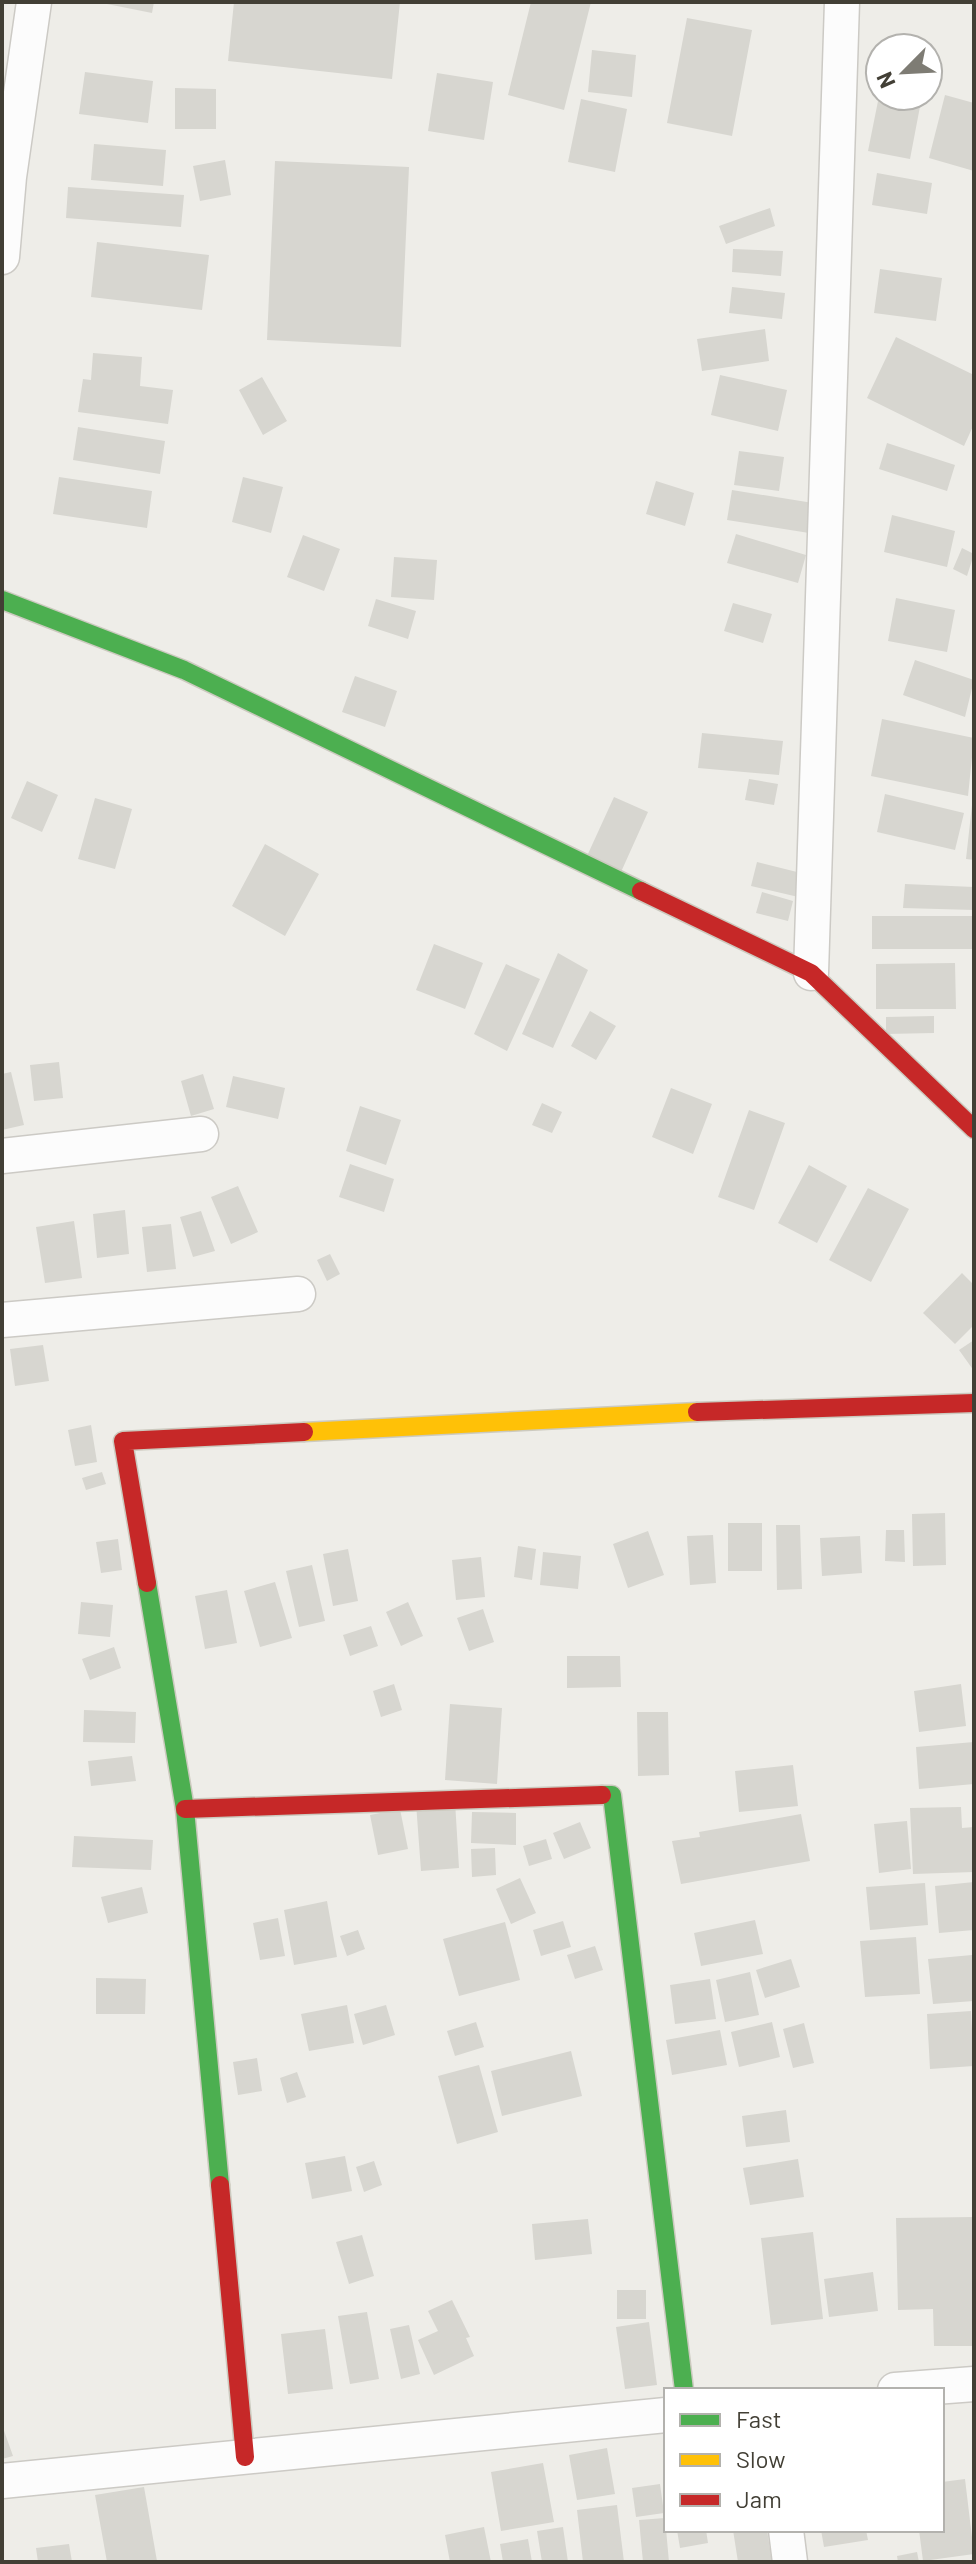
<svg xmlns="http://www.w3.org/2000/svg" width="976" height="2564" viewBox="0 0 976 2564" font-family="Barlow,sans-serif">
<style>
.building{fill:#d7d6d0}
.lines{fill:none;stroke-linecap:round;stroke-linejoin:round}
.street-casing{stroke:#cccac5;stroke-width:37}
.fast-casing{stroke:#cccabf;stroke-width:21}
.slow-casing{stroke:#cccabf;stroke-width:21}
.jam-casing{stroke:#cccabf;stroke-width:21}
.street{stroke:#fcfcfc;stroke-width:34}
.fast{stroke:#4caf50;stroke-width:18}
.slow{stroke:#ffc107;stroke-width:18}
.jam{stroke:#c62828;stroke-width:18}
</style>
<rect width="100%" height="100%" fill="#eeede8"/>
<!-- building -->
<path class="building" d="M97,2H154L152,13Z
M234,2H400L392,79L228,61Z
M531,2H591L564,110L508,95Z
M687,18L752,30L732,136L667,123Z
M592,50L636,55L632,97L588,92Z
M85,72L153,81L148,123L79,114Z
M437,73L493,82L484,140L428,131Z
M175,88L216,89V129H175Z
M945,95L974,103V171L929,158Z
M879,96H922L910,159L868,151Z
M581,99L627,109L615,172L568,162Z
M94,144L166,150L163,186L91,180Z
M225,160L231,195L200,201L193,166Z
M275,161L409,167L401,347L267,340Z
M877,173L932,183L927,214L872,205Z
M68,187L184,195L181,227L66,218Z
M770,208L775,226L726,244L719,226Z
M97,242L209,255L202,310L91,297Z
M733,249L783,251L781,276L732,272Z
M880,269L942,278L936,321L874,313Z
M732,287L785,293L782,319L729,313Z
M765,329L769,361L702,371L697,339Z
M896,337L974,375V424L964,446L867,398Z
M93,353L142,357L140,386L173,390L168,424L78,412L83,379L91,380Z
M720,375L787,390L778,431L711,415Z
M262,377L287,421L263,435L239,390Z
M78,427L165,441L160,474L73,460Z
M887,443L955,465L947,491L879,469Z
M739,451L784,457L779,491L734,485Z
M59,477L152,491L147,528L53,514Z
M243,477L283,487L271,533L232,522Z
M656,481L694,493L685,526L646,514Z
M732,490L813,503L809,533L727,520Z
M892,515L955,531L947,567L884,552Z
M736,534L806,555L798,583L727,563Z
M303,535L340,549L324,591L287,577Z
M962,548L974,554L967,576L953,569Z
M394,557L437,560L434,600L391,597Z
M896,598L955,610L947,652L888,641Z
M376,599L416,611L408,639L368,626Z
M733,603L772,614L763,643L724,631Z
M915,660L974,680L965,717L903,695Z
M355,676L397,691L385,727L342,712Z
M882,719L974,738L968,796L871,776Z
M702,733L783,741L779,775L698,768Z
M749,779L778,784L774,805L745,800Z
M27,781L58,795L42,832L11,818Z
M885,794L964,813L955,850L877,832Z
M614,797L648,812L621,872L587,856Z
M95,798L132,809L115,869L78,859Z
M972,805H974V860L966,859Z
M265,844L319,874L285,936L232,906Z
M757,862L813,876L807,899L751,886Z
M905,884L974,887V910L903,908Z
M762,892L793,901L788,921L756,913Z
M872,916H972V949H872Z
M434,944L483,963L465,1009L416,990Z
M558,953L588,970L553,1048L522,1034Z
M955,963L956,1009H876V964Z
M506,964L540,979L507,1051L474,1034Z
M590,1011L616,1026L596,1060L571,1046Z
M934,1016V1033L886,1034V1017Z
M59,1062L63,1098L34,1101L30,1065Z
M11,1072L24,1125L2,1130V1074Z
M203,1074L214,1109L191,1116L181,1081Z
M233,1076L285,1088L278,1119L226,1107Z
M671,1088L712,1104L693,1154L652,1137Z
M542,1103L562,1112L552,1133L532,1125Z
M360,1106L401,1120L386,1165L346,1151Z
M749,1110L785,1123L754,1210L718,1197Z
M350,1164L394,1179L384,1212L339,1197Z
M809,1165L847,1186L817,1243L778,1223Z
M238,1186L258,1232L231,1244L211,1197Z
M868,1188L909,1209L871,1282L829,1260Z
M125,1210L129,1254L97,1258L93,1214Z
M201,1211L215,1251L193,1257L180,1217Z
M74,1221L82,1278L45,1283L36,1227Z
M171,1224L176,1269L147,1272L142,1227Z
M330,1254L340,1274L327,1281L317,1260Z
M962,1273L974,1285V1325L955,1344L923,1313Z
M974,1340V1371L959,1350Z
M43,1345L49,1381L15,1386L10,1349Z
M91,1425L97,1462L75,1466L68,1430Z
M102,1472L106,1484L86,1490L82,1478Z
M945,1513L946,1565L913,1566L912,1514Z
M728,1523H762V1571H728Z
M776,1525H800L802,1589L777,1590Z
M886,1530H904L905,1562L885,1561Z
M648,1531L664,1575L628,1588L613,1544Z
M713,1535L716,1583L690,1585L687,1536Z
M860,1536L862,1573L822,1576L820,1538Z
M118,1539L122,1570L101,1573L96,1542Z
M518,1546L536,1549L532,1580L514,1577Z
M348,1549L358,1601L333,1606L323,1554Z
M543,1552L581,1556L578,1589L540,1585Z
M481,1557L485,1597L456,1600L452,1560Z
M312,1565L325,1621L299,1627L286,1571Z
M275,1582L292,1638L260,1647L244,1591Z
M227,1590L237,1643L205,1649L195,1596Z
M81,1602L113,1605L110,1637L78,1634Z
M408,1602L423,1636L401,1646L386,1612Z
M483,1609L494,1642L469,1651L457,1618Z
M371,1626L378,1646L350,1656L343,1635Z
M114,1647L121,1668L90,1680L82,1659Z
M567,1656H620L621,1687L567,1688Z
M394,1684L402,1710L381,1717L373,1691Z
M961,1684L966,1726L919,1732L914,1691Z
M450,1704L502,1708L497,1784L445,1780Z
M84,1710L136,1712L135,1743L83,1742Z
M637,1712H668L669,1775L638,1776Z
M974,1742V1784L919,1789L916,1747Z
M132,1756L136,1781L91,1786L88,1761Z
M793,1765L798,1806L739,1812L735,1771Z
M455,1801L459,1868L421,1871L416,1803Z
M961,1807L962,1828L974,1827V1872L913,1874L910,1808Z
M400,1809L408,1849L378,1855L370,1815Z
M472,1812L516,1813V1845L471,1843Z
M801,1814L810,1861L681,1884L672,1841L700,1837L699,1832Z
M907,1821L911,1869L879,1873L874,1824Z
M580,1822L591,1848L564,1859L553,1833Z
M74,1836L153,1840L151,1870L72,1867Z
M546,1839L552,1859L529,1866L523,1846Z
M495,1848L496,1875L472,1877L471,1849Z
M520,1878L536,1913L511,1924L496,1889Z
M974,1882V1930L939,1933L935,1886Z
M925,1883L928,1925L870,1930L866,1887Z
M142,1887L148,1913L108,1923L101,1897Z
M327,1901L337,1957L294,1965L284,1910Z
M278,1918L285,1956L260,1960L253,1923Z
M755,1920L763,1954L701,1966L694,1933Z
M563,1921L571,1947L541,1956L533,1930Z
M505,1922L520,1980L459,1996L443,1939Z
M358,1930L365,1949L347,1956L340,1936Z
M916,1937L920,1994L865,1997L860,1941Z
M595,1946L603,1970L575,1979L567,1955Z
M972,1955L974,2001L933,2004L928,1959Z
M791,1959L800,1987L765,1998L756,1970Z
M750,1972L759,2015L725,2022L716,1980Z
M96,1978L146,1979L145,2014H96Z
M710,1979L716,2019L675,2024L670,1985Z
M347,2005L354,2043L309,2051L301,2014Z
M386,2005L395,2035L363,2045L354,2014Z
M971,2011L974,2066L930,2069L927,2014Z
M476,2022L484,2047L455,2056L447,2031Z
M772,2022L780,2057L739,2067L731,2032Z
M804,2023L814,2063L793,2068L783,2029Z
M720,2030L727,2065L672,2075L666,2040Z
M571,2051L582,2096L502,2116L491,2071Z
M257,2058L262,2091L238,2095L233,2062Z
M479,2065L498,2132L457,2144L438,2076Z
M297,2072L306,2097L287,2103L280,2078Z
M786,2110L790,2142L746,2147L742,2116Z
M345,2156L352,2191L312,2199L305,2163Z
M798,2159L804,2197L750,2205L743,2168Z
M374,2161L382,2185L364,2192L356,2167Z
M974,2217V2346H934L933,2309L898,2310L896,2218Z
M588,2219L592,2254L535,2260L532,2224Z
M813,2232L823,2319L771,2325L761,2238Z
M362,2235L374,2276L349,2284L336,2242Z
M873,2272L878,2311L829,2317L824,2279Z
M617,2290H646V2319H617Z
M452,2300L470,2337L466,2338L474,2356L434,2375L418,2340L438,2331L428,2311Z
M367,2312L379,2379L350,2384L338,2316Z
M649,2322L657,2385L625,2389L616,2327Z
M409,2325L420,2374L401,2379L390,2329Z
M325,2329L333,2389L288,2394L281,2334Z
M2,2425L13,2456L2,2459Z
M607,2448L615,2494L577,2500L569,2455Z
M543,2463L554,2522L501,2531L491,2472Z
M965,2479L974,2554L923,2561L919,2530H942V2482Z
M660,2484L664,2513L636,2517L632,2488Z
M144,2487L157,2561L107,2562L95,2495Z
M617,2505L624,2562H583L577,2510Z
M665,2518L669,2562H643L639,2520Z
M484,2527L491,2562H450L445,2535Z
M563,2527L568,2562H542L537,2531Z
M677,2530H706L708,2543L680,2548Z
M733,2530H767L772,2562H738Z
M821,2530H866L868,2540L824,2547Z
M528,2539L532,2562H503L500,2544Z
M69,2544L72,2562H38L36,2548Z
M917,2552L919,2562H898L897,2556Z"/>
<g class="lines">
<!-- street casing -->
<g class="street-casing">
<path id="street" d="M2,257L9,177L34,2
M811,973L842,2
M2,1156L201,1134
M2,1320L298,1294
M895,2390L974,2384
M2,2481L666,2415
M786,2530L790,2562"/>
</g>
<!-- fast casing -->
<g class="fast-casing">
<path id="fast" d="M2,600L184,670L641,891
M147,1583L185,1809L220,2185
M602,1795H612L684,2390"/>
</g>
<!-- slow casing -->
<g class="slow-casing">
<path id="slow" d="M304,1432L697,1412"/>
</g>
<!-- jam casing -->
<g class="jam-casing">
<path id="jam" d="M641,891L811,973L974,1129
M697,1412L974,1403
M147,1583L123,1441L304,1432
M185,1809L602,1795
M220,2185L245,2457"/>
</g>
<!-- street -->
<use href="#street" class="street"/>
<!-- fast -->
<use href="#fast" class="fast"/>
<!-- slow -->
<use href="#slow" class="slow"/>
<!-- jam -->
<use href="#jam" class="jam"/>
</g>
<!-- border -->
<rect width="976" height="2564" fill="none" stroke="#423f35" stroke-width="8"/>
<!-- legend -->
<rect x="664" y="2388" width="280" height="144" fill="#ffffff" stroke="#b3b2ae" stroke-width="2"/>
<rect x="680" y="2414" width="40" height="12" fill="#4caf50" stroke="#b3b2ae" stroke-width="2"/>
<text x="736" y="2428" font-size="24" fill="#423f35">Fast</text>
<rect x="680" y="2454" width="40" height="12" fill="#ffc107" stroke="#b3b2ae" stroke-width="2"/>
<text x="736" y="2468" font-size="24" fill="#423f35">Slow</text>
<rect x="680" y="2494" width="40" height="12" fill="#c62828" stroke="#b3b2ae" stroke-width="2"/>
<text x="736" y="2508" font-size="24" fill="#423f35">Jam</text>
<!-- north arrow -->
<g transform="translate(904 72) rotate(246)"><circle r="38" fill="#ffffff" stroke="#b3b2ae" stroke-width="2"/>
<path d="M0-6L14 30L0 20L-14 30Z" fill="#7e7c74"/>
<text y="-12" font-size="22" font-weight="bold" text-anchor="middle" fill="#423f35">N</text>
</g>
</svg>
